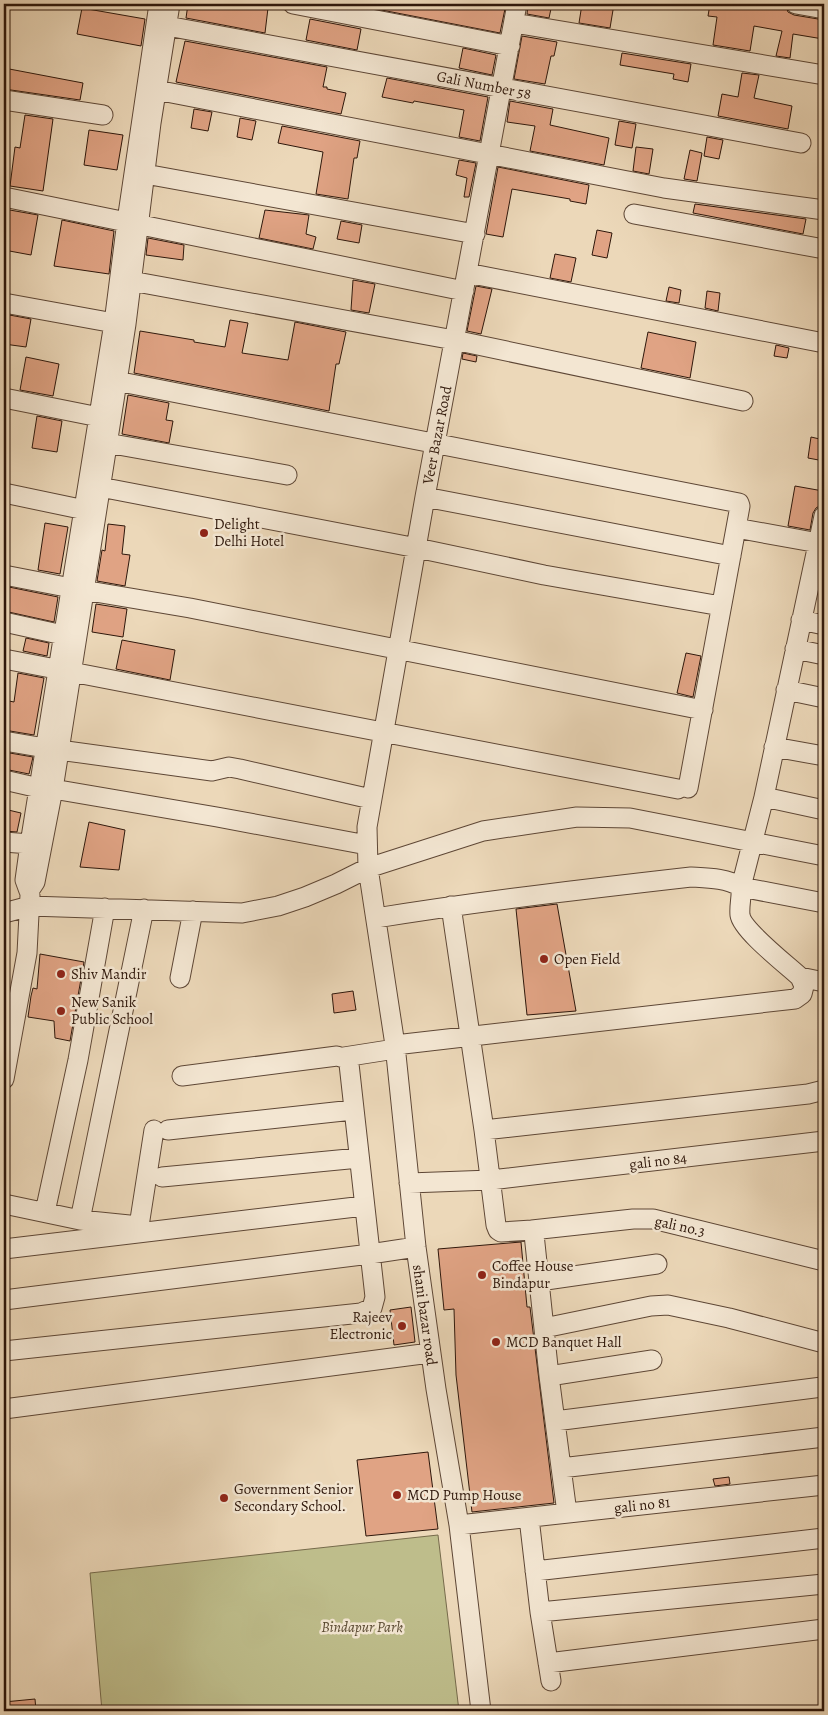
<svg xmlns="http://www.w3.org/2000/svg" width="828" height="1715" viewBox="0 0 828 1715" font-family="Alegreya,serif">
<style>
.green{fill:#bebd8b;stroke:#766a4b}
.building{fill:#e0a384;stroke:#2e170b}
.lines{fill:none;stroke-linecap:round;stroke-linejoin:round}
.minor-casing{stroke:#5e4736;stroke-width:21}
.minor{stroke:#f3e6d2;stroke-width:19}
.poi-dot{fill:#8f2418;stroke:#f3e6d2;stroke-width:2}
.labels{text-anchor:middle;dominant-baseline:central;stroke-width:5;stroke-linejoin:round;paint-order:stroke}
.street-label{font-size:15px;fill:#2e170b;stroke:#f3e6d2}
.poi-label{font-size:15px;fill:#2e170b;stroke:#f3e6d2;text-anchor:start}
.park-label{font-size:15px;font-style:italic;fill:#594931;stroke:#f3e6d2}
</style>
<rect width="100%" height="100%" fill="#ecd8b9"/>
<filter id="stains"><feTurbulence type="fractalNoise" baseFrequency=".004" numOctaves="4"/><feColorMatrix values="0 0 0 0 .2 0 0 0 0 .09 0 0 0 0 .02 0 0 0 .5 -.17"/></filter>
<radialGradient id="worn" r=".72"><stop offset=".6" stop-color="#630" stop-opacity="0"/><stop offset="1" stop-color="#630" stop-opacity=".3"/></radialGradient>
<!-- green -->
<path class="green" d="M438,1535L459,1711H102L90,1573Z"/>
<!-- building -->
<path class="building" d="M188,4H239L268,8L265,33L186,18Z
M367,4H506L500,33L366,7Z
M528,4H552L549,18L527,14Z
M582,4H614L610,28L579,23Z
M710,4H785L788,12L794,15L824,20L823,39L793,34L790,58L776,56L782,31L754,26L750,51L713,45L717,17L708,16Z
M82,8L145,19L141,46L77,34Z
M310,19L361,29L357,50L306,40Z
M522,36L557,42L554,56H551L545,84L514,79Z
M185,41L327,67L323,87H327V89L346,93L341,114L176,82Z
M463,48L496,55L492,75L459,68Z
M622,53L691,64L688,82L673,79L674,74L620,65Z
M4,68L83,83L80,100L4,89Z
M742,73L759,75L754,98L792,106L788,129L718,116L722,94L738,97Z
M387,78L488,97L480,141L459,137L464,110L414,101L413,103L382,97Z
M510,101L553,109L550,125L609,138L604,165L530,151L535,126L507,122Z
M194,109L212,112L208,131L191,128Z
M25,115L53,119L43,191L10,186L15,147L20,148Z
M240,118L256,121L252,140L237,137Z
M619,121L636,124L632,148L615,145Z
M282,126L360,141L357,158H354L348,199L316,194L323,152L278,143Z
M89,130L123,135L117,170L84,165Z
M707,137L723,140L719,159L704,156Z
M636,147L653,149L649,174L633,171Z
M690,150L702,153L697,181L684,179Z
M459,160L476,163L469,197H464L467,178L456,175Z
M498,167L589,185L586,204L570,201V199L512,189L503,237L486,234Z
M695,204L806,219L803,234L693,213Z
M4,209L38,215L31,255L4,250Z
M265,210L309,215L306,234L316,237L313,249L259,238Z
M62,220L114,231L109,274L54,266Z
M341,221L362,225L359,243L337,239Z
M597,230L612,233L607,258L592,255Z
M148,238L184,245L183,260L146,255Z
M555,254L576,258L571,282L550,278Z
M353,280L375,284L369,313L351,310Z
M476,286L492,289L481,334L467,331Z
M669,287L681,290L679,303L666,301Z
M707,291L720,293L718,311L705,308Z
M4,314L31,319L26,347L4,344Z
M230,320L248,323L242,353L288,360L295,322L346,332L339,364H336L329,411L134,373L140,331L194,340V342L225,347Z
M648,332L696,342L690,378L641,368Z
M776,345L789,348L787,358L774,356Z
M463,353L477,356L476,362L462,359Z
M26,357L59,364L53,396L20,390Z
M128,395L169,403L166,420L173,421L169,443L122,434Z
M37,416L62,421L57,452L32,448Z
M811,437L824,440V461L808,458Z
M795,486L823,491L821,505L816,508L813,513L810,530L788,526Z
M45,523L68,527L60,574L38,570Z
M108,524L125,526L122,554L130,555L125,586L97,581L102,550L105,551Z
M4,586L58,597L54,622L4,611Z
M96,604L127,609L123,637L92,632Z
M26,638L49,643L47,656L23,651Z
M122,640L175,650L170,680L116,669Z
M686,653L701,656L693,697L677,693Z
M18,673L44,678L34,735L4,730L9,701L14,702Z
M4,752L33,757L29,774L4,769Z
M4,809L21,813L17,832L4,831Z
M89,822L125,830L119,870L80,867Z
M557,904L576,1011L527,1015L516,909Z
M40,954L84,962L70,1041L55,1038L54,1021L28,1017L31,996L33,988L37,989Z
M353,991L356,1010L334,1013L332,994Z
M521,1242L527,1307H530L554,1503L472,1512L456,1375L454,1309L444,1310L438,1249Z
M411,1307L415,1342L394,1345L390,1310Z
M428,1452L438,1529L366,1536L357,1460Z
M729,1477L730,1484L715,1486L713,1479Z
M35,1699L36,1711H4V1702Z"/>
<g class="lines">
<!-- minor casing -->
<g class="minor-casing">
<path id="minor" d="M159,4L127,221L114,323L30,844L25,880L29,891L35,882L53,789L126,324L151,123L170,4
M293,4L510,46
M796,4L824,9
M514,23L824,75
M167,26L801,143
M156,90L664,188L824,210
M4,100L103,115
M145,174L475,234
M4,197L464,291
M634,214L824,249
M467,273L824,343
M131,281L454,340L743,401
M4,303L114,323
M116,381L739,503L740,506L736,528L688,788
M4,398L99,417
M107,443L287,475
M100,487L417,548L544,575L721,606
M4,493L85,510
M425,497L731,556
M824,516L764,797L824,810
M736,528L824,544
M4,575L71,588
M83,590L190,608L703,710
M801,620L824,625
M4,622L63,635
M795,649L824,655
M4,659L678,789
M786,690L824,698
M4,741L45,748
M774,747L824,756
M59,750L212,771L229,767L240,769L371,799
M4,780L39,788
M53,789L217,817L367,845
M764,797L741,887L824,903
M4,842L30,844
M451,906L484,1130L496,1225L498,1230L501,1232L532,1230L534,1234L549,1376L567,1513
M4,913L30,906L242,913L278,906L305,897L336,884L368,868L483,831L577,817L630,818L824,856
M376,918C481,901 586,889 691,877C708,878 726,878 741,887C742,897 739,905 740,915C742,930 787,965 800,977L804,986L802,994L795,999L395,1045
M800,977L824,982
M180,978L193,911
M344,1057L395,1049
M4,1079L27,953L30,895
M168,1130L353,1110
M484,1130L808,1094L824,1090
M162,1177L359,1158
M409,1183L491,1180L824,1141
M4,1204L80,1220L139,1226L154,1130
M45,1212L78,1060L105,908
M80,1220L144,909
M532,1230L633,1219H653L824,1261
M4,1249L364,1206
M539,1281L657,1264
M4,1300L370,1254L416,1247
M544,1328L651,1306L668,1305L729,1318L824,1343
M4,1351L361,1313L372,1308L375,1297L349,1064L347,1059L337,1056L182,1076
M549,1376L652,1360
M4,1409L430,1353
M555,1421L822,1387
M561,1468L824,1437
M529,1518L540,1612L824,1584
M459,1525L824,1485
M535,1571L824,1538
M540,1612L551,1681
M548,1663L824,1629
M481,1711L459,1525L436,1389L416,1247L395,1045L368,868L367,827L425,497L517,4"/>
</g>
<!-- minor -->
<use href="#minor" class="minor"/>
</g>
<!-- markers -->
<g class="poi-dot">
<circle cx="204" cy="533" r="5"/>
<circle cx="544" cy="959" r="5"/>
<circle cx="61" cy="974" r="5"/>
<circle cx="61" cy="1011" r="5"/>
<circle cx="482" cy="1275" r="5"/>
<circle cx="402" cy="1326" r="5"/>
<circle cx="496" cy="1342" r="5"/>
<circle cx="397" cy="1495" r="5"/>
<circle cx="224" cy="1498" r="5"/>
</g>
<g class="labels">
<!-- street labels -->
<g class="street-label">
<text transform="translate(484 85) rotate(11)">Gali Number 58</text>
<text transform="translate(437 435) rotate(-79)">Veer Bazar Road</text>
<text transform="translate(658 1161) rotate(-7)">gali no 84</text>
<text transform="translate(680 1226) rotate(12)">gali no.3</text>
<text transform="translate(425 1315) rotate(82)">shani bazar road</text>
<text transform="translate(642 1505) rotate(-6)">gali no 81</text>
</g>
<!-- poi labels -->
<g class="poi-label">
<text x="214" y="524">Delight<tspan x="214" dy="17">Delhi Hotel</tspan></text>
<text x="554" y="959">Open Field</text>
<text x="71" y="974">Shiv Mandir</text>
<text x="71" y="1002">New Sanik<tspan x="71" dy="17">Public School</tspan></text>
<text x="492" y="1266">Coffee House<tspan x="492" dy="17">Bindapur</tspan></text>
<text x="392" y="1317" text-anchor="end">Rajeev<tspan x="392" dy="17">Electronic</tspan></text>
<text x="506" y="1342">MCD Banquet Hall</text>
<text x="234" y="1489">Government Senior<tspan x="234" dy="17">Secondary School.</tspan></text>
<text x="407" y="1495">MCD Pump House</text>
</g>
<!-- park labels -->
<g class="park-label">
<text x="362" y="1627">Bindapur Park</text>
</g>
</g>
<!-- margin -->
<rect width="828" height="1715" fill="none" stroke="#ecd8b9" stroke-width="20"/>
<rect x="5" y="5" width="818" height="1705" fill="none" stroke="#2e170b" stroke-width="2.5"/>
<rect x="10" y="10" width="808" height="1695" fill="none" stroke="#2e170b"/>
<rect width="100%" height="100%" filter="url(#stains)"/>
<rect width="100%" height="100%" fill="url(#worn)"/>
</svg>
